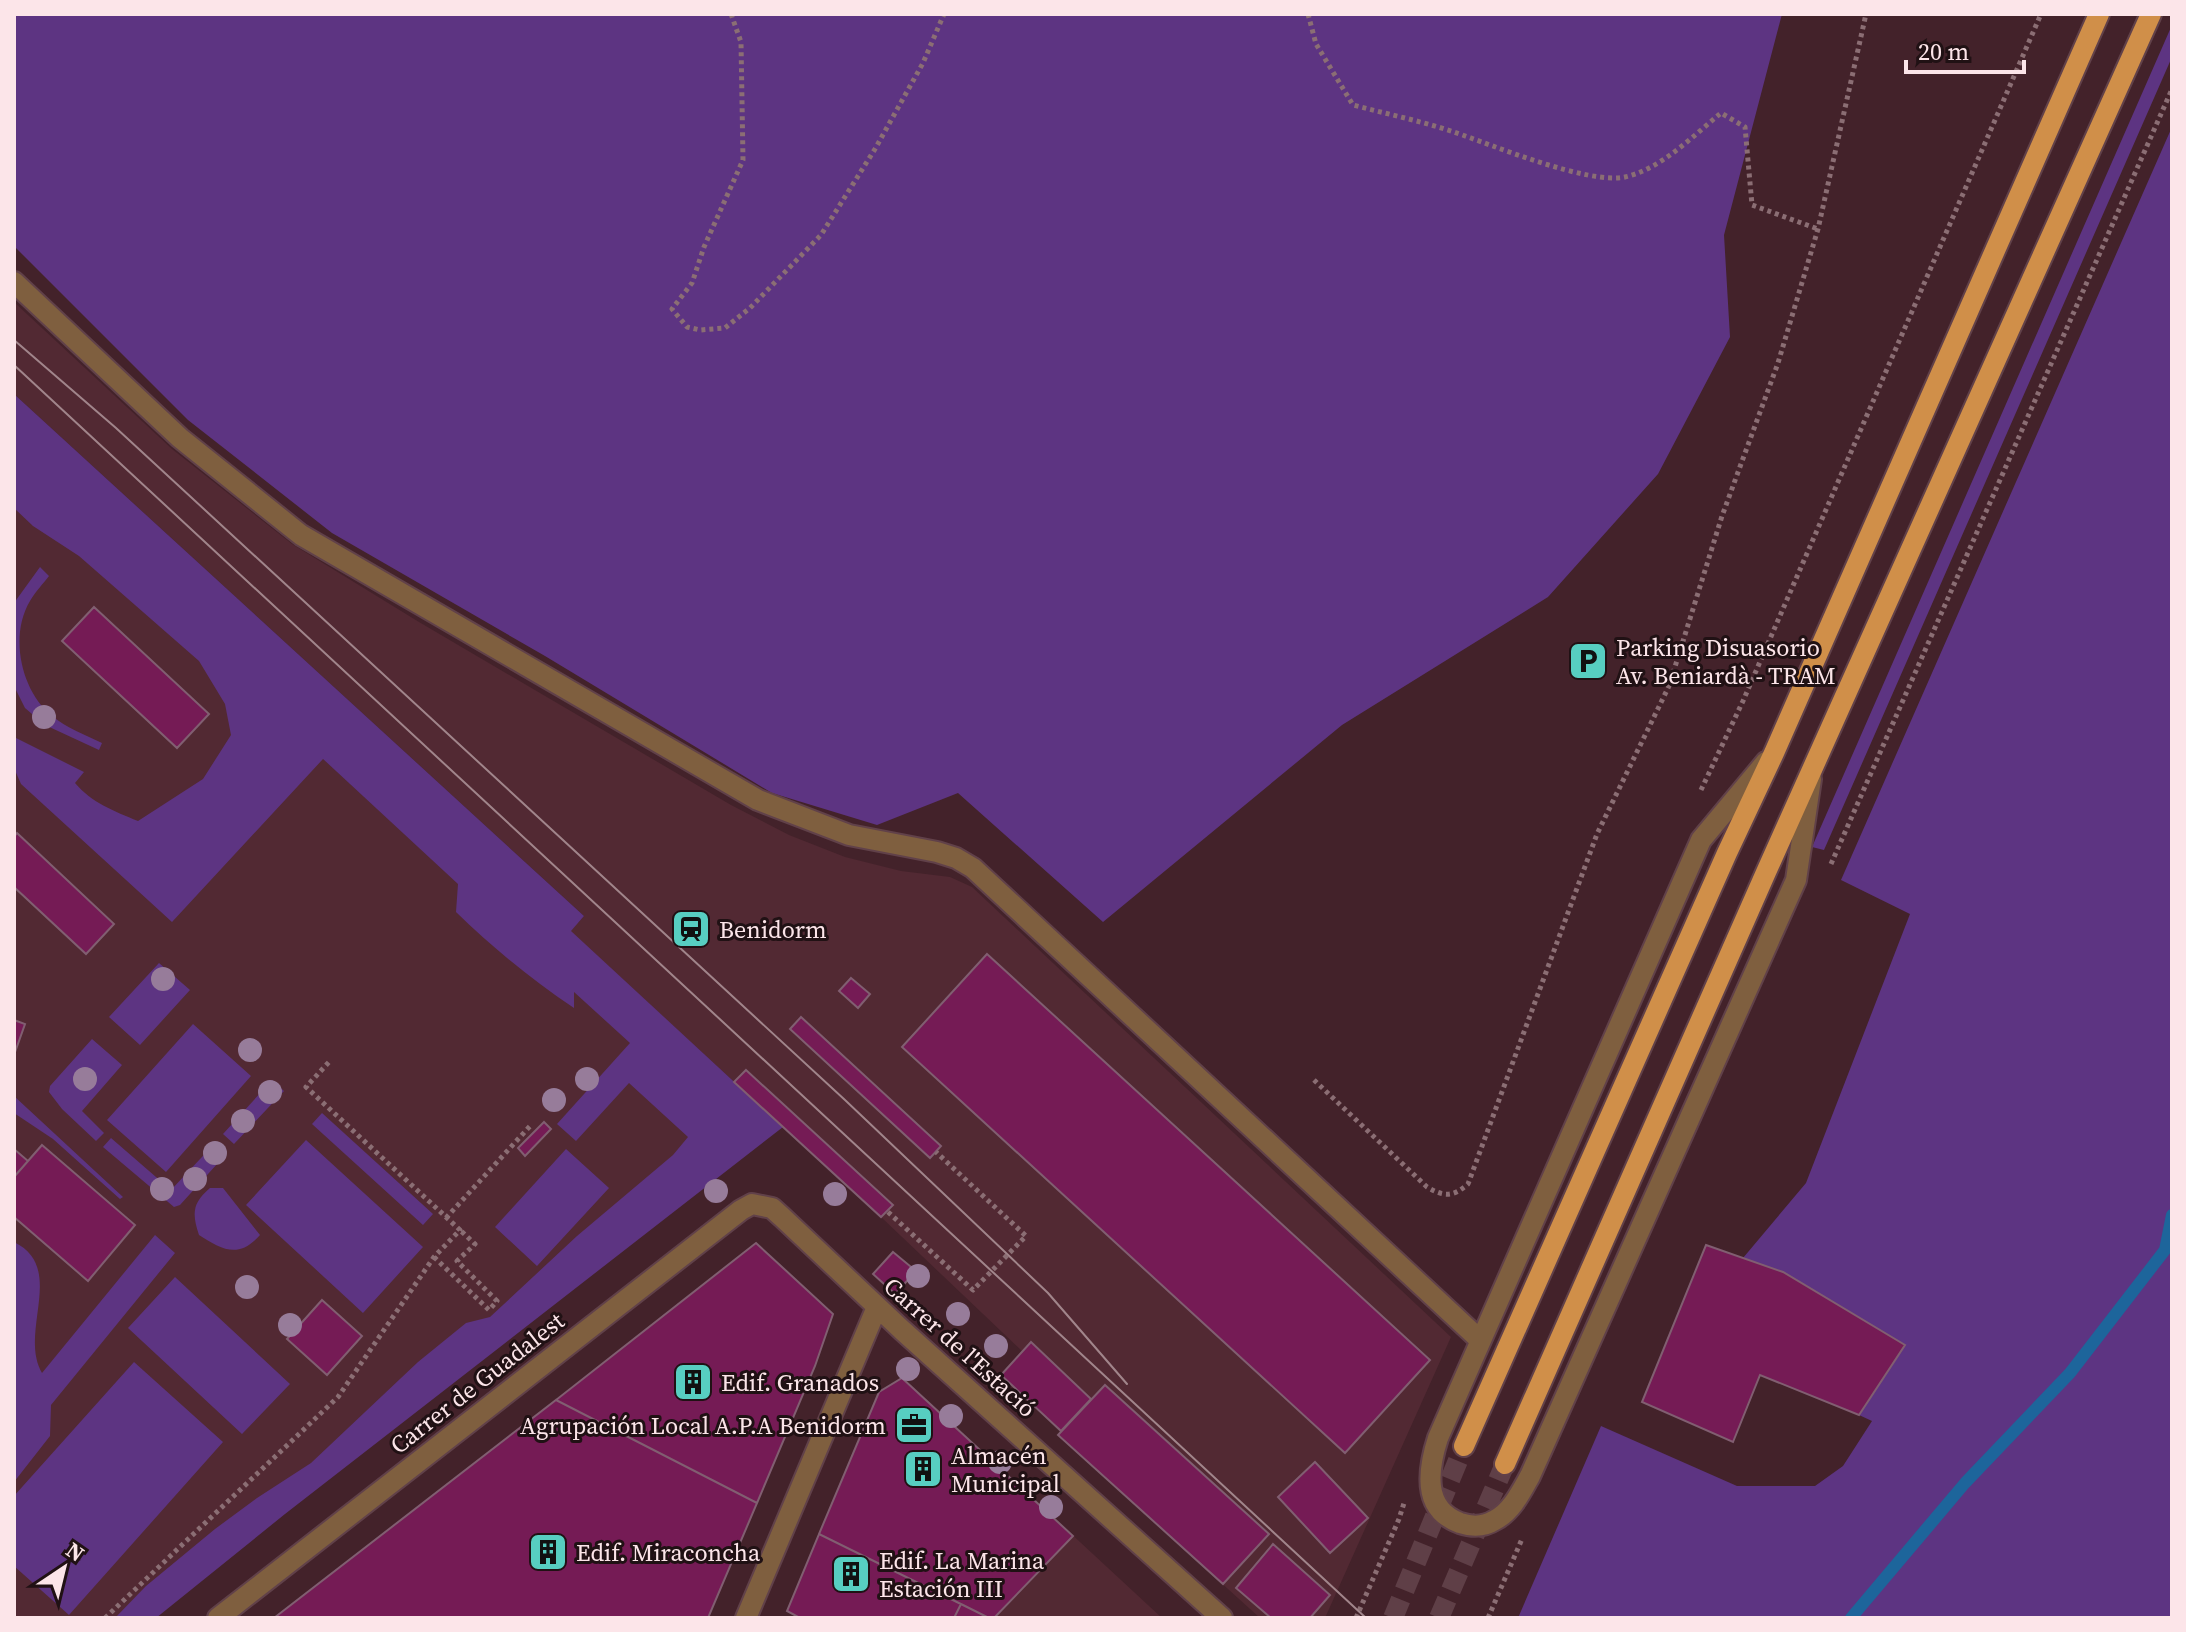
<svg xmlns="http://www.w3.org/2000/svg" width="2186" height="1632" viewBox="0 0 2186 1632" font-family="'Source Serif 4',serif">
<style>
.built{fill:#522933}
.green{fill:#5d3482}
.lines{fill:none;stroke-linecap:round;stroke-linejoin:round}
.stream{stroke:#1d659b;stroke-width:12}
.building{fill:#751b55;stroke:#815e71;stroke-width:2}
.major-tunnel{stroke:#5f3f47;stroke-width:20;stroke-dasharray:20 10;stroke-linecap:butt}
.minor-casing{stroke:#614149;stroke-width:24}
.major-casing{stroke:#614149;stroke-width:24}
.path{stroke:#8b6e74;stroke-width:5;stroke-dasharray:4 4;stroke-linecap:butt}
.minor{stroke:#7f5f3f;stroke-width:20}
.major{stroke:#d08f49;stroke-width:20}
.tram{stroke:#a1858b;stroke-width:2}
.tree{fill:#977c9a}
.labels{text-anchor:middle;dominant-baseline:central;stroke-width:6;stroke-linejoin:round;paint-order:stroke}
.poi-label{font-size:24px;fill:#fce5e9;stroke:#201114;text-anchor:start}
.street-label{font-size:24px;fill:#fce5e9;stroke:#201114}
</style>
<rect width="100%" height="100%" fill="#43222a"/>
<!-- built -->
<path class="built" d="M14,302L172,449L292,544L419,622L731,805L789,835L845,857L901,871L950,877L972,887L1451,1337L1325,1618H1260L1058,1435L1091,1399L1031,1343L1022,1351L881,1217L892,1204L747,1070L734,1082L570,931L584,916L14,394Z
M14,468L233,676L723,1127L131,1618H14Z
M902,1378L930,1403L1162,1618H989L819,1534L879,1392Z"/>
<!-- green -->
<path class="green" d="M14,14H1782L1724,235L1730,337L1658,474L1548,597L1342,725L1103,922L958,793L877,825L772,793L545,656L332,533L188,420L14,246Z
M2172,25V57L1824,850L1812,847Z
M2172,127V1618H1518L1601,1426L1737,1486H1815L1843,1466L1872,1421L1859,1415L1905,1345L1783,1272L1743,1258L1806,1183L1910,914L1841,880Z
M14,394L584,916L571,931L783,1127L285,1514L156,1618H115L146,1586L215,1529L257,1498L311,1463L418,1362L466,1323L490,1317L577,1236L673,1155L688,1137L629,1083L576,1141L557,1124L630,1043L574,992V1008C531,979 493,948 456,912L458,884L323,759L172,922L21,784L14,768V737L84,772L75,783C92,803 114,811 138,821L203,779L231,735L225,704L199,661L79,556L33,526L14,508Z
M40,567L49,576C43,584 35,592 30,601C9,636 21,691 52,716C67,728 85,735 102,743L99,750L45,725L25,708L14,686V603Z
M159,963L190,990L140,1045L109,1017Z
M193,1024L251,1076L166,1172L107,1120Z
M92,1039L122,1065L82,1111L104,1133L96,1141L62,1109L49,1092L50,1086Z
M272,1080L284,1091L234,1144L223,1134Z
M14,1096L123,1197L120,1199L53,1139L14,1113Z
M322,1113L433,1214L423,1225L312,1124Z
M111,1138L171,1190L216,1142L227,1153L180,1205L174,1207L103,1147Z
M306,1140L423,1247L363,1313L246,1205Z
M566,1149L609,1188L537,1266L495,1227Z
M210,1188H223L260,1235C239,1259 222,1250 199,1235C192,1214 192,1203 210,1188Z
M155,1235L175,1253L51,1405L50,1436L14,1482V1242C67,1268 18,1332 42,1373Z
M175,1277L290,1384L242,1434L128,1328Z
M134,1362L223,1442L69,1615L14,1566V1496Z"/>
<g class="lines">
<!-- stream -->
<path class="stream" d="M1851,1618L1965,1483L2070,1373L2165,1250L2172,1215"/>
</g>
<!-- building -->
<path class="building" d="M94,607L209,714L177,748L62,641Z
M17,833L114,924L86,954L14,887V837Z
M987,954L1430,1360L1345,1453L902,1047Z
M851,978L870,994L858,1008L839,991Z
M801,1017L941,1146L930,1158L790,1029Z
M14,1020L25,1024L14,1055Z
M746,1070L893,1205L881,1217L734,1082Z
M544,1122L551,1129L525,1156L518,1148Z
M42,1145L135,1225L88,1281L14,1217V1177Z
M14,1149L28,1161L14,1177Z
M756,1243L833,1314L815,1366L757,1503L556,1400Z
M1706,1245L1783,1272L1905,1345L1859,1415L1760,1375L1733,1442L1642,1402Z
M893,1252L916,1271L895,1294L873,1274Z
M322,1300L362,1336L327,1375L287,1339Z
M1031,1342L1091,1399L1061,1431L1001,1375Z
M902,1378L1073,1536L994,1618H989L819,1534L879,1392Z
M1105,1385L1269,1534L1223,1584L1058,1435Z
M556,1400L757,1503L708,1618H274Z
M1315,1462L1368,1518L1330,1553L1278,1497Z
M819,1534L961,1604L954,1618H800L787,1611Z
M1273,1544L1330,1595L1310,1618H1271L1236,1588Z
M961,1604L989,1618H954Z"/>
<g class="lines">
<!-- major-tunnel -->
<path class="major-tunnel" d="M1393,1618L1464,1446
M1439,1618L1505,1464"/>
<!-- minor casing -->
<g class="minor-casing">
<path id="minor" d="M14,282L180,438L301,535L758,800L849,835L937,852L956,858L973,868L1480,1340
M1766,762L1701,840L1438,1438C1428,1469 1422,1509 1460,1523C1472,1527 1484,1527 1495,1520C1512,1511 1521,1492 1530,1476L1796,880L1811,779
M218,1618L741,1210L752,1204L772,1208L782,1217L902,1330L1222,1618
M746,1618L877,1307"/>
</g>
<!-- major casing -->
<g class="major-casing">
<path id="major" d="M1464,1446L1727,853L1774,753L2099,14
M1505,1464L1767,870L2151,14"/>
</g>
<!-- path -->
<path class="path" d="M731,14L741,42L743,160L704,247L692,283L672,309L687,327L700,330L725,328L750,308L821,235L875,149L923,63L944,14
M1308,14L1316,44L1353,105C1387,114 1421,121 1454,132C1492,145 1589,185 1625,177C1661,169 1693,136 1721,113L1745,127L1752,205L1818,229
M1701,790L1743,701L2041,14
M1831,864L2172,89
M1314,1080L1427,1187C1444,1197 1453,1197 1468,1184L1597,834L1669,686L1722,516L1778,363L1818,229L1866,14
M888,1212L973,1290L1026,1236L936,1152
M446,1218L531,1125
M434,1257L489,1310L497,1301L457,1261L475,1244L460,1230
M105,1618L338,1397L434,1257L460,1230L306,1087L329,1062
M1356,1618L1399,1519L1404,1503
M1488,1618L1522,1539"/>
<!-- minor -->
<use href="#minor" class="minor"/>
<!-- major -->
<use href="#major" class="major"/>
<!-- tram -->
<path class="tram" d="M14,340L116,428L845,1100L1048,1293L1127,1384
M14,365L1366,1618"/>
</g>
<!-- trees -->
<g class="tree">
<circle cx="44" cy="717" r="12"/>
<circle cx="163" cy="979" r="12"/>
<circle cx="250" cy="1050" r="12"/>
<circle cx="85" cy="1079" r="12"/>
<circle cx="587" cy="1079" r="12"/>
<circle cx="270" cy="1092" r="12"/>
<circle cx="554" cy="1100" r="12"/>
<circle cx="243" cy="1121" r="12"/>
<circle cx="215" cy="1153" r="12"/>
<circle cx="195" cy="1179" r="12"/>
<circle cx="162" cy="1189" r="12"/>
<circle cx="716" cy="1191" r="12"/>
<circle cx="835" cy="1194" r="12"/>
<circle cx="918" cy="1276" r="12"/>
<circle cx="247" cy="1287" r="12"/>
<circle cx="958" cy="1314" r="12"/>
<circle cx="290" cy="1325" r="12"/>
<circle cx="996" cy="1346" r="12"/>
<circle cx="908" cy="1369" r="12"/>
<circle cx="951" cy="1416" r="12"/>
<circle cx="1000" cy="1462" r="12"/>
<circle cx="1051" cy="1507" r="12"/>
</g>
<!-- icons -->
<defs>
<g id="parking-square" transform="scale(2)"><rect x="-9" y="-9" width="18" height="18" rx="4" fill="#57cec1" stroke="#201114"/><path d="M-3.5-5.5H1a3.5 3.5 0 0 1 0 7H-1V5.5H-3.5ZM-1-3.4V-.6H.8a1.4 1.4 0 0 0 0-2.8Z" fill="#111"/></g>
<g id="station-square" transform="scale(2)"><rect x="-9" y="-9" width="18" height="18" rx="4" fill="#57cec1" stroke="#201114"/><path d="M-3-6H3Q5-6 5-4V2Q5 4 3 4L4.5 6H3L1.5 4h-3L-3 6H-4.5L-3 4Q-5 4-5 2V-4Q-5-6-3-6ZM-3.5-4v3h7v-3ZM-3.5 1v1.5H-2V1ZM2 1v1.5H3.5V1Z" fill="#111"/></g>
<g id="building-square" transform="scale(2)"><rect x="-9" y="-9" width="18" height="18" rx="4" fill="#57cec1" stroke="#201114"/><path d="M-4-6H4V6H1V3H-1V6H-4ZM-2.5-4.3h1.7v1.8h-1.7ZM.8-4.3h1.7v1.8H.8ZM-2.5-1h1.7V.8h-1.7ZM.8-1h1.7V.8H.8Z" fill="#111"/></g>
<g id="office-square" transform="scale(2)"><rect x="-9" y="-9" width="18" height="18" rx="4" fill="#57cec1" stroke="#201114"/><path d="M-6-3h4V-5.5h4V-3h4V5H-6ZM-1-4.5V-3h2v-1.5ZM-6 0V1H6V0Z" fill="#111"/></g>
</defs>
<g fill-rule="evenodd">
<use href="#parking-square" x="1588" y="661"/>
<use href="#station-square" x="691" y="929"/>
<use href="#building-square" x="693" y="1382"/>
<use href="#office-square" x="914" y="1425"/>
<use href="#building-square" x="923" y="1469"/>
<use href="#building-square" x="548" y="1552"/>
<use href="#building-square" x="851" y="1574"/>
</g>
<g class="labels">
<!-- poi labels -->
<g class="poi-label">
<text x="1616" y="647">Parking Disuasorio<tspan x="1616" dy="28">Av. Beniardà - TRAM</tspan></text>
<text x="719" y="929">Benidorm</text>
<text x="721" y="1382">Edif. Granados</text>
<text x="886" y="1425" text-anchor="end">Agrupación Local A.P.A Benidorm</text>
<text x="951" y="1455">Almacén<tspan x="951" dy="28">Municipal</tspan></text>
<text x="576" y="1552">Edif. Miraconcha</text>
<text x="879" y="1560">Edif. La Marina<tspan x="879" dy="28">Estación III</tspan></text>
</g>
<!-- street labels -->
<g class="street-label">
<text transform="translate(960 1347) rotate(42)">Carrer de l'Estació</text>
<text transform="translate(477 1383) rotate(-38)">Carrer de Guadalest</text>
</g>
</g>
<!-- border -->
<rect width="2186" height="1632" fill="none" stroke="#fce5e9" stroke-width="32"/>
<!-- north arrow -->
<g transform="translate(64 1568) rotate(35)" stroke="#201114" stroke-width="6" paint-order="stroke">
<path d="M0-6L14 30L0 20L-14 30Z" fill="#fce5e9"/>
<text y="-12" font-size="22" font-weight="bold" text-anchor="middle" fill="#fce5e9">N</text>
</g>
<!-- scale -->
<path d="M1906 60v12h118v-12" fill="none" stroke="#fce5e9" stroke-width="4"/>
<text x="1918" y="60" font-size="24" fill="#fce5e9" stroke="#201114" stroke-width="6" paint-order="stroke">20 m</text>
</svg>
